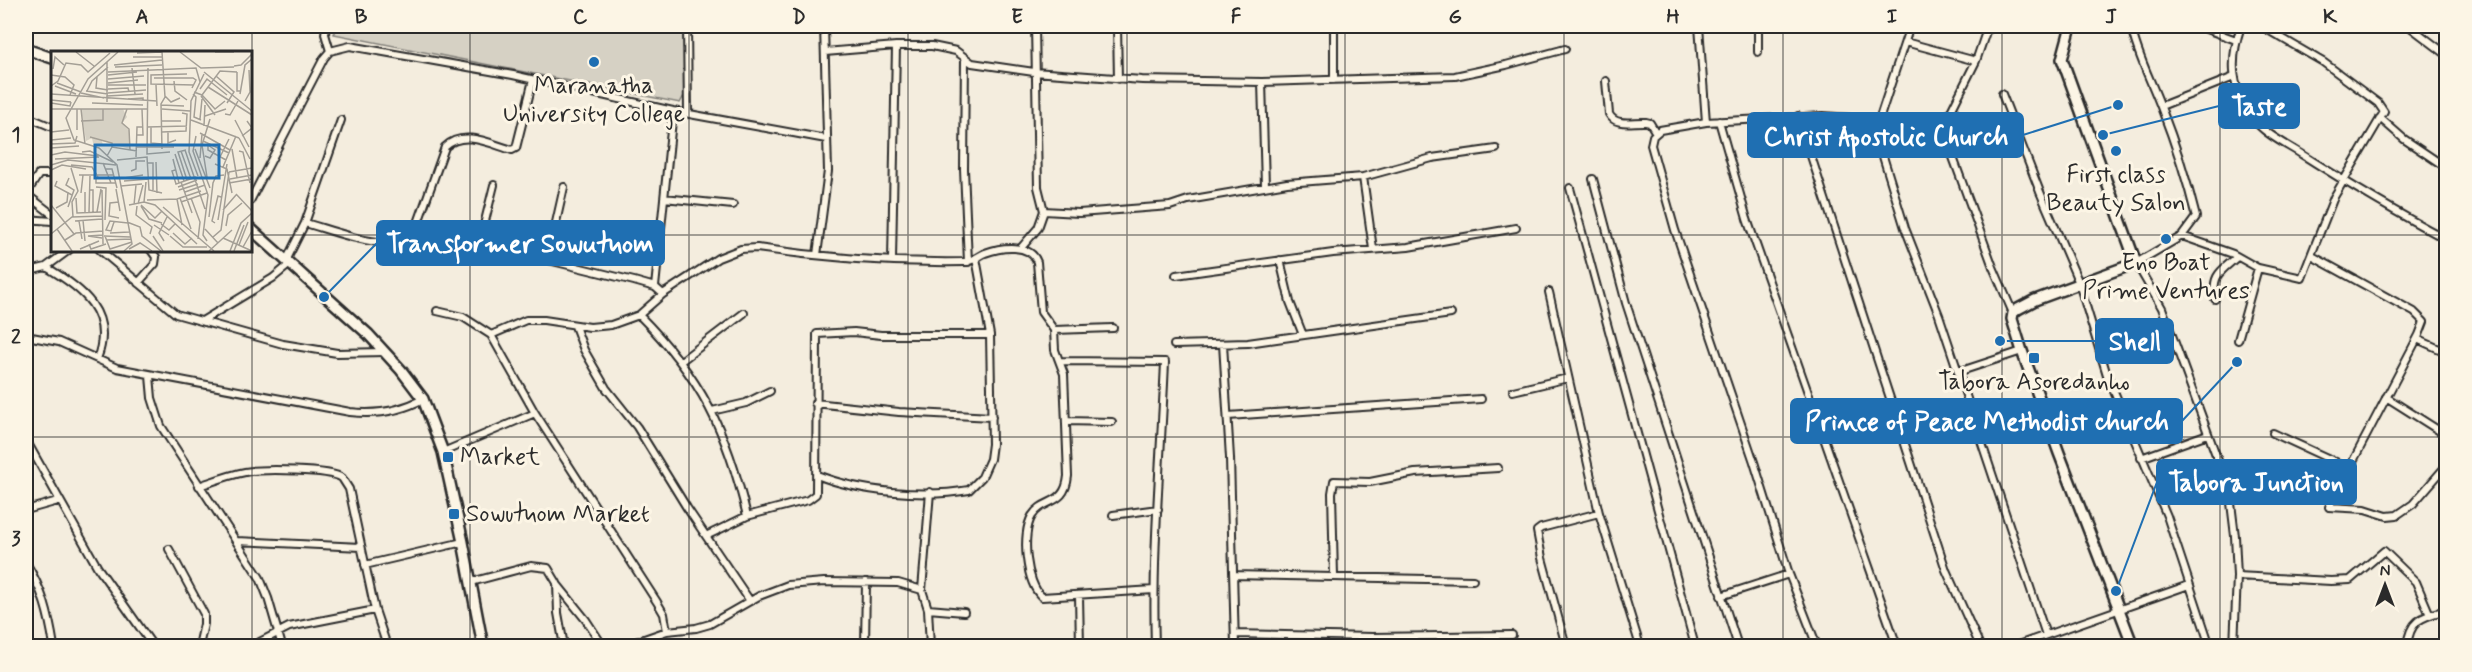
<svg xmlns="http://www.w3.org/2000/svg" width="2472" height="672" viewBox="0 0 2472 672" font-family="Mynerve,sans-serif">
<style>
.green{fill:#d6d1c4;stroke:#807e78;stroke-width:1.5}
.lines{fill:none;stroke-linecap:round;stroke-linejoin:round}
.street-casing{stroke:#2b2b2b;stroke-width:10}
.secondary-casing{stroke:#2b2b2b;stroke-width:14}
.street{stroke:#fcf5e5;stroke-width:6}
.secondary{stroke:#fcf5e5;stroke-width:9}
.grid{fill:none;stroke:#2b2b2b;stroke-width:1.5;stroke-opacity:0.55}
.poi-dot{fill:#1f6fb2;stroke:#fcf5e5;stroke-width:2}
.labels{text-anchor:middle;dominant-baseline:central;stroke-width:6;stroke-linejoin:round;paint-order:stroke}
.poi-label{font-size:24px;fill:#2b2b2b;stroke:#fcf5e5}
.inset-road{fill:none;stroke:#a49f96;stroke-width:1.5}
.view{fill:#1f6fb2;fill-opacity:0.15;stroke:#1f6fb2;stroke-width:3}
.inset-edge{fill:none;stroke:#2b2b2b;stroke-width:3}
.leader{fill:none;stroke:#1f6fb2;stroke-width:2}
.callout-dot{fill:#1f6fb2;stroke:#fcf5e5;stroke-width:2}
.callout{fill:#1f6fb2;stroke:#1f6fb2;stroke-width:2}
.callout-label{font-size:26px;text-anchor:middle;font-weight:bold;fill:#fff}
.neatline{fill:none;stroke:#2b2b2b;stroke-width:2}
.grid-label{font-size:20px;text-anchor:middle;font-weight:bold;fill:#2b2b2b}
</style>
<rect width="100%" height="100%" fill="#f4edde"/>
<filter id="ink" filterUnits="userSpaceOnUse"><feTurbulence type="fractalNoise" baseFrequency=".0167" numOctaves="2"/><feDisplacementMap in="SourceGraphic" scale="12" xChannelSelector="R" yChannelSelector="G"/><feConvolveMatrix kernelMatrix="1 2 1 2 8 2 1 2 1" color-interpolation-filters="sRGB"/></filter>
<g filter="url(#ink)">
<!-- green -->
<path class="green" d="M336,26H685L688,88L680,103L334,34Z"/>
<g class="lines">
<!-- street casing -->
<g class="street-casing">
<path id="street" d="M326,26L325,34L330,51
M687,26L688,112
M1035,26L1038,187L1044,211L1079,213L1170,206L1188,200L1287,183L1363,177L1432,158L1496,149
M1117,26L1118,79
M1334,26V80
M1699,26L1706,122
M1910,26L1879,120L1878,140L1905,228L1939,315L2046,635
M1988,26L1976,61L1948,117L1946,138L1993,267L2013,313
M2131,26C2137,55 2151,80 2161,107C2175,143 2187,180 2196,217L2182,236L2136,263L2162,308L2220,466L2231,503L2235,536L2237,576L2234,646
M2198,26L2236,40
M2241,26C2230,58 2230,88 2252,117C2264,134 2286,144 2303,155C2350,185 2397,213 2446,239
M2409,26L2446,54
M1905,42L1976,61
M825,52L896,46H932L956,51L972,63L1034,72L1142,80L1262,82L1455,76L1506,65L1565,49
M1758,52V26
M965,58L964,169L968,262
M1606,81L1609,114C1616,127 1633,121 1646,122L1650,123L1656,133
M1262,82L1265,186
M2002,94L2040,192L2079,283L2107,375L2167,516L2210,646
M2161,106L2234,77
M26,116L52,127
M1798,116L1946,570L1980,646
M2380,118L2404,139L2441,164L2446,165
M1719,121L1747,219L1897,646
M1363,177L1373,249
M1593,179L1626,303L1738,646
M1570,188L1695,646
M26,194L39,174H52
M26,194L52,214
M664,198L733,205
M250,201L324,58L330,51L350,46L513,75L673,111L826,139
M26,219L52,221
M305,223C328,229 381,250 402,240C410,237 414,230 418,223L445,147C463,129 491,144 512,150L516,148L533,80
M418,223L503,241L540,258L634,281L655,287L663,294
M2182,236L2233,254L2258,268L2302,278L2334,197L2384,112L2378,103L2323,62L2261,26
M481,237L494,185
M1021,248L1038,228L1044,211
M100,250L176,314L283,344L337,353L384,352
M817,255L828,171L824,26
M2312,256L2414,312L2424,322L2419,335L2329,507L2365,509L2387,516L2397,515L2413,504L2446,466
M548,258L564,187
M892,260L896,46
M1280,260L1290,302L1303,335
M286,261L305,223L341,120
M46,267C82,288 115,313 97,359
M2446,271V277
M26,272L46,267L69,250
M1176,275L1333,253L1408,247L1516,228
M138,283L155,264L156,257L151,250
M655,287L673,111
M1549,292L1599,513L1640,646
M2215,299C2212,274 2220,272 2237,257
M437,311L463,317L491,335L535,413L657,602L664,614L667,631
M639,315C701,377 727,431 747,516
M202,321L273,278L290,264
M575,326L584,350L606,388L637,427L687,508L750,601
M1054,330L1113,328
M491,335L526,320H544L590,327L611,325L639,315L663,294L718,258L741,249L757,248C825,258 895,263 964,262C972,262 978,256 985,253C1001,247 1030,243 1037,262L1041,312L1054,330L1055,350L1064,374L1068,476C1065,507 1044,497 1032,516C1021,534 1026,583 1042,597L1154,590
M26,336L59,342L117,368L350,412C376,415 399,412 423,399
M2417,339L2446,352
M2238,340L2258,268
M1223,344L1230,458L1235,646
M1174,345L1248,343L1451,314
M681,361L744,313
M1060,361L1165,362C1161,457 1152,552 1155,646
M1958,372L2022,351
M150,376L152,398L161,426L260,578L268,598L282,646
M1513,391L1568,378
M2386,397L2446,435
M815,403L899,412L992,417
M712,411L746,403L770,391
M1228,416L1481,399
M1066,421L1112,422
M2273,433L2349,468
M26,440L98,568L153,646
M443,452L535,413
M2141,458L2208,434
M817,475C859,492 924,498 969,490L982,477L990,459L992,444L990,335L976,258
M199,486C214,481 229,475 245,472C262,469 330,469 342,478L349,489L375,610L387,646
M26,510L58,501
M1113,515L1158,509
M706,536L747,516L808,500L816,494L817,334L854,332L881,335H990
M237,541L361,547
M169,549L204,614V624L199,646
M26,563C43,590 49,615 54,646
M365,565L463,542
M1234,575L1473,580
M1334,576L1332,493L1334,481L1370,482L1415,473L1498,468
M2237,576L2331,581L2350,580L2384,551L2416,582L2430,615
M471,582L531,566L548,568L557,583L558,613L564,646
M557,584L586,620L603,646
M922,590L930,492
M1079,595L1080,646
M1721,596L1789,574
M928,609L930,646
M1235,634L1372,637L1512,635
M26,646H29
M252,646L289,627L375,610
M624,646L667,631L696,628L710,624L759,596L788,585L824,582L898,583L922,590L928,609L964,612
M865,646L866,582
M1566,646L1542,558L1537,531L1541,528L1599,513
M1817,646L1789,574L1754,462L1675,230L1651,145L1653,136L1660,130L1706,122L1823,116L1879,120
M2015,646L2189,585
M2407,646C2410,619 2422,617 2446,610"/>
</g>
<!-- secondary casing -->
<g class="secondary-casing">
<path id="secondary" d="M2071,26L2062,59L2136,263L2035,300L2018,309L2013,313L2012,319L2022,351L2059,453L2133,646
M26,49L52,58
M250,228L368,334L401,370L423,399L443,452L463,542L483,646"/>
</g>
<!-- street -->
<use href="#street" class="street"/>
<!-- secondary -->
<use href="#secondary" class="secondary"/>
</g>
</g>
<!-- grid -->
<path class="grid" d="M252,26V646M470,26V646M689,26V646M908,26V646M1127,26V646M1345,26V646M1564,26V646M1783,26V646M2002,26V646M2220,26V646M26,235H52M250,235H2446M26,437H2446"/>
<!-- markers -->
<g class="poi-dot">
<circle cx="594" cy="62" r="6"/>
<circle cx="2116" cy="151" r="6"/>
<circle cx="2166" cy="239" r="6"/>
<rect x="2028" y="352" width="12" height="12" rx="3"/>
<rect x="442" y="451" width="12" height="12" rx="3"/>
<rect x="448" y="508" width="12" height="12" rx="3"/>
</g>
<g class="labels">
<!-- poi labels -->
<g class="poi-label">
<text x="594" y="86">Maranatha<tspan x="594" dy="28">University College</tspan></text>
<text x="2116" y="175">First class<tspan x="2116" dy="28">Beauty Salon</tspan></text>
<text x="2166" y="263">Eno Boat<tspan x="2166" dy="28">Prime Ventures</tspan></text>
<text x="2034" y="382">Tabora Asoredanho</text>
<text x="460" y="457" text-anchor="start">Market</text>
<text x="466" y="514" text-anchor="start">Sowutuom Market</text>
</g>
</g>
<!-- overview -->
<g transform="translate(51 51)">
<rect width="201" height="201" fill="#f4edde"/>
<path d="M30,58H72L76,66L71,72L78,79L79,98L51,90L52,95L42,92L41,87L35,90Z" fill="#d6d1c4"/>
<path class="inset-road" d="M25,1L43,15M67,1L37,28L15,67L23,89L48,97L66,114L81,193L73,200M111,1L114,46L110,53L111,98M129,1L150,17L183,16M164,1H183M86,2L111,1M82,6H111M56,11V51M63,14L111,9M183,15L190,14L201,3M64,16L111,14M81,17L84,43M97,17L96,103L119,101M2,18L4,6L13,14M57,21L145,17L149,31M153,21L201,60M186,21V40H190M136,23L100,24V33L143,34M0,24L14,26L23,34L19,44M57,24L86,21M165,25L183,41L176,52M46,26L45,37L57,39M103,27H142L145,29L141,37M57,28L93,25M123,30L124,40L136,49M6,32L30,41M57,32L87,29M57,34H95M105,34L106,55M0,35L7,30L15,12L30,14L37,21L59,2M4,35L25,43M157,36L201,64M57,38L77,37L78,41M149,38L156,28L176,44M35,40L57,43M36,40L41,30L57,16M143,41L151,44L169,20L186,21M30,42L53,47M57,42L95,39M0,43L106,50M142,43L145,46L143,66L150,69M189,43L194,14L201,8M151,44L164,58L174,50M56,45L92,43M114,45L120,51L129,47M150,45L164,64M77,48L92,47V50M0,49L20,51M194,50L199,41L198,19M0,52L19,55L20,51M41,52L92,54M110,54L133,55M0,58H96M26,58V79M30,58L34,93M76,58L71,72L78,78L79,99M111,58L139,60M174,63L179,64L187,50M154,65L175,58M149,68L151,48M140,69L188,87M184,69L198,96M30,70L52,69V58M111,70H130M153,75L154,54M96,76L136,75M100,76V92L111,93M0,81L18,79M111,81L135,80L136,63L131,62M117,81V92L125,89M149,82L179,99M86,84H92L91,58M145,85L142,100L157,144L152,184L156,190M191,85L201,77L196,70M39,86L61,92V96M188,87L199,108M0,89L20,87M152,90L178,102M157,92V99L175,109M0,93L24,92L26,85M85,96H123M0,97L28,95M144,98L159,137M181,98L186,127M134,99L154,158M135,99L127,101L136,129M130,100L140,128M188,100L192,101L199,132M31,101L39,100L62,111M124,103L133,130M0,104L14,101L47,105M56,105L61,96L86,100M154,105L159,107L164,99L157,94M85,106L86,76H92M169,106L178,88M149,107L151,83M4,108L48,106M122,108L128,132M66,109L96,106L98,139L111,142M105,111L106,142M52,112L60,132M97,112H102V139M164,113L176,118L181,142M0,114L17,109L65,114M20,114L41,116L47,126M172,116L185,85M20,117L27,140L21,151L22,166M54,118H61L66,137M0,119L11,114L35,118M124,119L121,120L125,133L145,126M80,120L85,118V110H94M178,121L201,117M28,124H63M147,125L138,101L140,50L153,23M156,126L151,94L159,68M73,127L92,124M45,128V132H65M179,128L201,124M6,130L4,135L21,144M73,130L98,128M130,131L141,162M178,132L201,128M70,135L91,133M45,136L55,137L54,169M127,136L146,129M65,138L69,160M39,139H42V161M51,139L52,193M128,139L147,133M34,141V162M134,141L154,134M30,142L32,124M185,143L201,160M25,147L26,162L50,161M129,147L140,178M140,147L149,171L147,188M126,148L150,140M126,148L131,174M96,149L126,148M93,151L95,131M130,151L156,142M87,153L92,134M0,154L23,183M78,154L93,151L104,154L146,193M83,154L85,134M90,154L104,167L111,160M86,155L85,164L101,176L99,183M90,155L98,168L111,172M17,156L23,139L15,134L18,127M112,156L163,200M5,157L16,151L17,141M172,159L185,144M38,161L39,125M46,161L50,138M158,166L162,132L165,125L173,124M68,167L58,165L59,152L68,151M32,169L34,190M167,169L176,113M24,170L51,168M28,170L31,188M63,171L60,180L55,179L59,170L77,172M76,171L89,176L91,185L110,200M164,172L161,170L167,145L170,146M110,173L118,179L124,173M103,174L118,184M175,175L177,164L191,152M6,178L21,200M154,178L167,192M59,182L78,181M122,182L134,193L141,187M0,183L21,166L51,165M53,185L79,186M54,185L59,198L81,191M102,185L112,200M119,185L132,196H156M162,186L170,179L178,121M51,187L37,185L52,184M172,187L201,200M14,189L25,182L52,180M55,189L80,188M113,190L108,182L116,166M38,193L40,198L55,193M188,194L197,171M192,196L201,180M29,198L48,190M78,198L89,192L101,200M158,200L181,179M179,200L190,172L201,162M183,200L193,174"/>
<path class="view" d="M44,94H168V127H44Z"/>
<rect width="201" height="201" class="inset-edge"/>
</g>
<!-- callouts -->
<path class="leader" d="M2103 135L2219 106M2118 105L2023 135M324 297L377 243M2000 341L2096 341M2237 362L2182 421M2116 591L2157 482"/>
<g class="callout-dot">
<circle cx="2103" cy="135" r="6"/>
<circle cx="2118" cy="105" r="6"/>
<circle cx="324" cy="297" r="6"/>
<circle cx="2000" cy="341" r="6"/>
<circle cx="2237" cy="362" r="6"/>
<circle cx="2116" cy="591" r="6"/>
</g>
<g class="callout">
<rect x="2219" y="84" width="80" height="44" rx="6"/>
<rect x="1748" y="113" width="275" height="44" rx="6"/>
<rect x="377" y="221" width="287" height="44" rx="6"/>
<rect x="2096" y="319" width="77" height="44" rx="6"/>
<rect x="1791" y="399" width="391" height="44" rx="6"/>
<rect x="2157" y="460" width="199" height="44" rx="6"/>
</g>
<g class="callout-label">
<text x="2259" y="115">Taste</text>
<text x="1886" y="145">Christ Apostolic Church</text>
<text x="520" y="252">Transformer Sowutuom</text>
<text x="2135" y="350">Shell</text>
<text x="1987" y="430">Prince of Peace Methodist church</text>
<text x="2256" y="491">Tabora Junction</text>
</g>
<!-- margin -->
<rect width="2472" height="672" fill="none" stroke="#fcf5e5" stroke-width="66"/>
<!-- north arrow -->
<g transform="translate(2385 585)" stroke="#fcf5e5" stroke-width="4.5" paint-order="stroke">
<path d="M0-4.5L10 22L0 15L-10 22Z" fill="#2b2b2b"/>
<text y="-9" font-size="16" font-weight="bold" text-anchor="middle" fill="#2b2b2b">N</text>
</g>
<rect x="33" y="33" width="2406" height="606" class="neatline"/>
<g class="grid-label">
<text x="142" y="23">A</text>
<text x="361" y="23">B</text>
<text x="580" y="23">C</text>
<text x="799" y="23">D</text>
<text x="1017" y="23">E</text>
<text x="1236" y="23">F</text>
<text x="1455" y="23">G</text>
<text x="1673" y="23">H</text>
<text x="1892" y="23">I</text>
<text x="2111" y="23">J</text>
<text x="2330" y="23">K</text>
<text x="16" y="141">1</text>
<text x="16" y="343">2</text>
<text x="16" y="545">3</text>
</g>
</svg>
